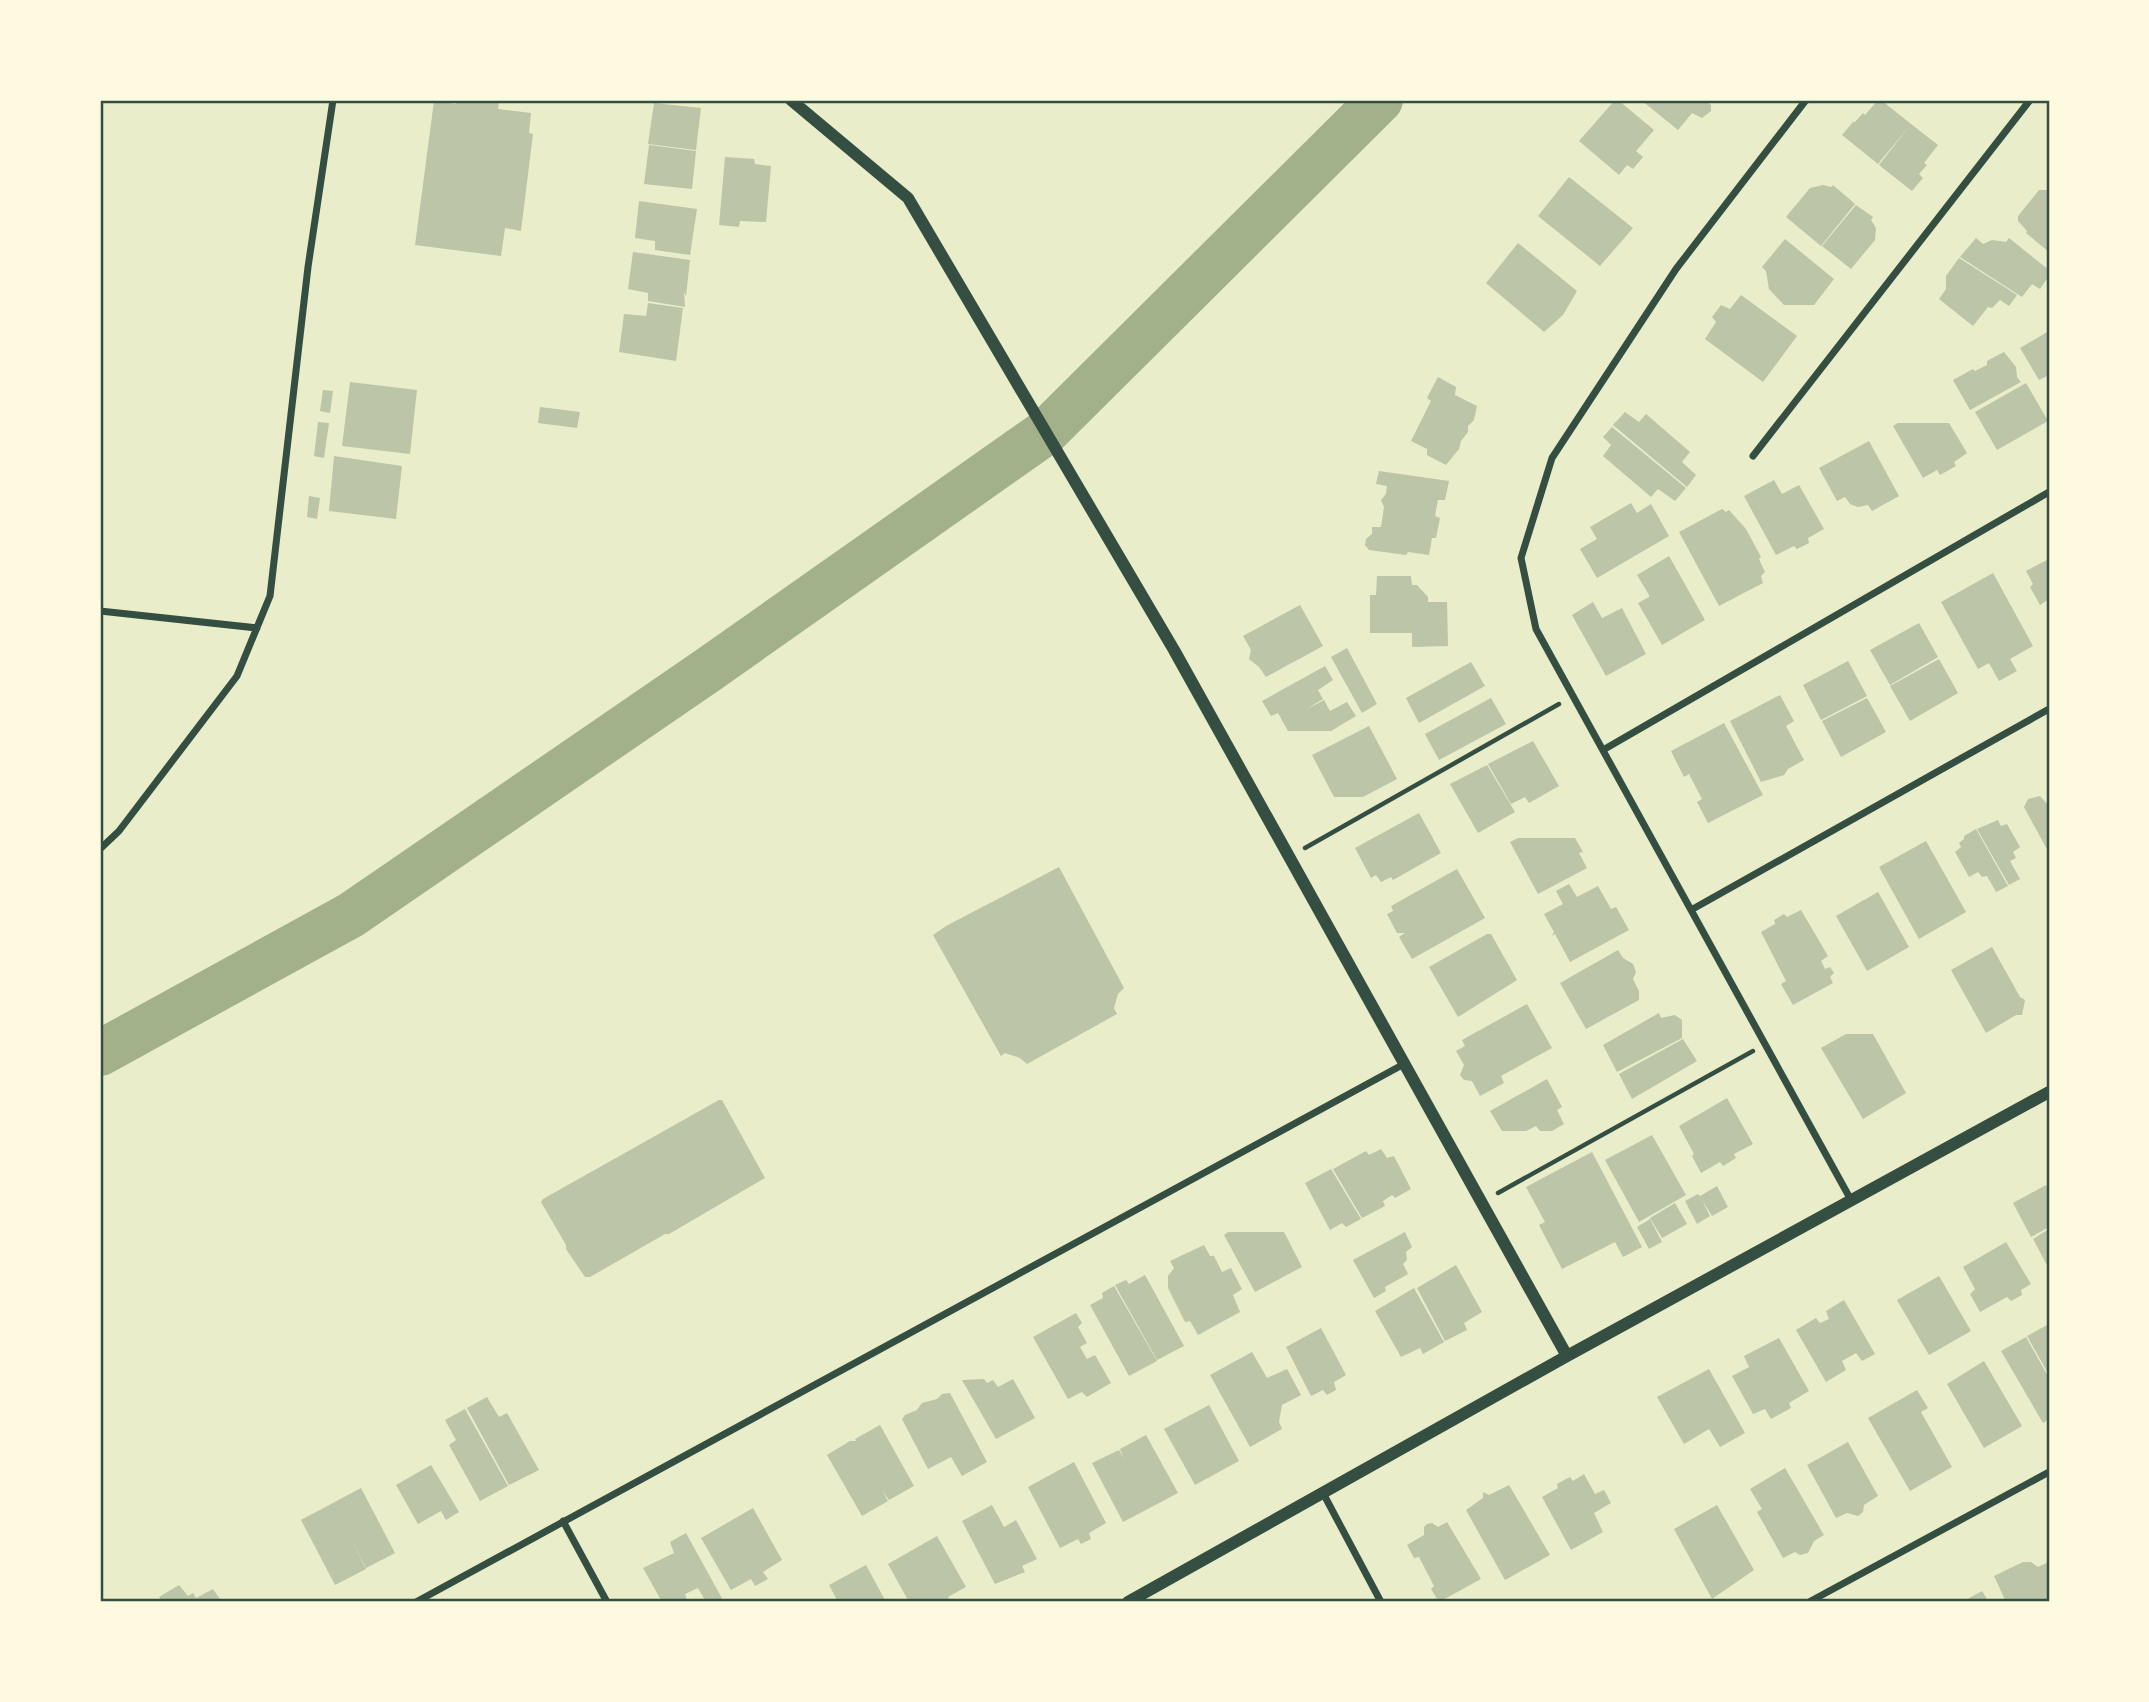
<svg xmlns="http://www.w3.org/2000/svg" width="2149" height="1702" viewBox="0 0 2149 1702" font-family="'DejaVu Sans',sans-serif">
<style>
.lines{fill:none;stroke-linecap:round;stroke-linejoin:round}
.river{stroke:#a3b18a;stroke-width:46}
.building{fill:#bcc5a7}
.path{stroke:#344e41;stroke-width:4.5}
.minor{stroke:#344e41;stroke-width:7}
.tertiary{stroke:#344e41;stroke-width:12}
.neatline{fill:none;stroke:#344e41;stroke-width:2.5}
</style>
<rect width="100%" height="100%" fill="#e9edc9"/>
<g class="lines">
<!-- river -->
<path class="river" d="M100,1053L351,915L708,670L1046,432L1380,100"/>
</g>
<!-- building -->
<path class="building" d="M457,100H499L498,109L531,113L529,133L533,134L521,231L505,228L501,256L415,245L434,101L456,104Z
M1615,100H1618L1654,130L1636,151L1643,157L1633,169L1627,165L1619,175L1579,141Z
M1641,100H1705L1711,105V111L1702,118L1692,113L1678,130Z
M1878,100H1881L1911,124L1878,164L1842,135L1853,122H1855L1863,113L1865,115Z
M654,103L701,108L696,150L648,144Z
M1911,124L1938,145L1924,163L1927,165L1919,174L1923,178L1912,191L1879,165Z
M649,145L696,151L692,189L644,184Z
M725,157L754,159L755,164L771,166L766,222L740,221L739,227L719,225Z
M1569,177L1633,228L1600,266L1538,216Z
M1823,185L1831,187L1833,185L1855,204L1821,246L1786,217L1810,188Z
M2039,190H2049V252L2026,233L2027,231L2018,221V216Z
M639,201L697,209L690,255L655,250V241L635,238Z
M1856,205L1873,217L1871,220L1876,228L1875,240L1851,269L1822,246Z
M1976,238L1983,244L1992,240L2006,242L2009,238L2049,270V276L2040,289L2032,284L2022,297L1960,257Z
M1785,239L1834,279L1814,305H1784L1769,289L1766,271L1762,267Z
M1518,243L1577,291L1563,315L1544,332L1486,283Z
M633,252L690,260L686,296L684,293L685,307L648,301V293L628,289Z
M1959,258L2017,295L2009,306L2000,300L1992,308L1988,307L1973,326L1939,299L1946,289V276Z
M1741,295L1797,336L1763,382L1705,339L1716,322L1712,317L1721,305L1730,309Z
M648,303L683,308L676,361L619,352L624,314L646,316Z
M2049,331V375L2039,380L2020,348Z
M2004,352L2016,367L2017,377L2021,382L1970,410L1953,380L1973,369L1975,371L1987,365V361Z
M1438,377L1456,387L1455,395L1477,406L1474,420L1468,426V432L1461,441L1459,449L1446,465L1427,455V449L1411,441L1431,401L1427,398Z
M350,382L417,390L410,454L342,446Z
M2026,383L2048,421L1997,450L1975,412Z
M323,390L333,391L330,413L320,411Z
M540,407L580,412L577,428L538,423Z
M1625,412L1639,422L1646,414L1690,452L1682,462L1696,475L1687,487L1613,425Z
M318,422L329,423L324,458L314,456Z
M1898,423H1949L1967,453L1954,462L1956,466L1940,475L1937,470L1923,478L1893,426Z
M1612,427L1686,488L1675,501L1658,489L1651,497L1603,456L1611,445L1603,437Z
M1869,441L1899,496L1872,511L1868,505L1858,507L1850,504L1845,497L1837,501L1819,468Z
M334,456L402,466L396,519L329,511Z
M1379,471L1449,481L1445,500H1438L1435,516L1440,518L1436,538H1432L1429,555L1408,552L1406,555L1369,550L1365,545L1366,539L1372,534V527H1381L1384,507L1381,500L1386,494L1387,486L1376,484Z
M1774,480L1782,494L1799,485L1824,529L1808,538L1809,543L1797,549L1794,546L1776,555L1744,496Z
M309,496L320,498L317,519L307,517Z
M1631,503L1637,513L1651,504L1669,536L1597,578L1580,549L1597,539L1590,527Z
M1722,509L1726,512L1729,510L1746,529L1761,557L1759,559L1765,572L1761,576L1763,583L1719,606L1679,532Z
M1669,556L1705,620L1662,645L1638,603L1649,597V595L1637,575Z
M2049,559V599L2040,605L2030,587L2033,584L2026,571Z
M1993,573L2033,646L2010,659L2017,671L1999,681L1989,663L1978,669L1941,602Z
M1377,576H1411L1412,585H1417L1428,597V602H1447L1448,646L1412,647V633H1370V595H1376Z
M1593,602L1602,618L1622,608L1646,654L1606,676L1572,615Z
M1300,605L1323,646L1266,677L1259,667L1249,659L1251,650L1243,636Z
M1919,623L1938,657L1890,685L1870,650Z
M1347,648L1377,704L1362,713L1331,657Z
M1939,659L1958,693L1910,721L1890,686Z
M1848,661L1867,696L1821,720L1803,685Z
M1471,662L1485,686L1419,723L1406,698Z
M1325,666L1333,680L1318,690L1323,699L1305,710L1324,700L1330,711L1347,702L1356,716L1331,731H1288L1278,713L1271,716L1262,701Z
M1780,695L1794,721L1786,726L1804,760L1788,769L1784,775L1761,782L1730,721Z
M1491,698L1506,724L1439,760L1425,734Z
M1867,698L1886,732L1841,757L1822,721Z
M1724,723L1763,795L1708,823L1697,802L1702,799L1689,774L1684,777L1671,751Z
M1369,726L1397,779L1363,797H1334L1312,755Z
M1533,741L1559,786L1529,803L1525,797L1511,804L1488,764Z
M1487,765L1515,812L1478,833L1450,784Z
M2040,796L2049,806V853L2024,807L2028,799Z
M1419,813L1441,853L1393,880L1391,877L1381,882L1376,875L1371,878L1355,848Z
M1998,820L2001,826L2007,824L2020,847L2013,852L2016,858L2010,861L2020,879L2009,885L1977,829Z
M1976,829L2008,886L1996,892L1987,876L1982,877L1978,872L1969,877L1955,852L1961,847L1959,843L1964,839V836Z
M1518,838H1575L1583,852L1579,853L1587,868L1538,894L1510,842Z
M1926,841L1966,912L1919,939L1879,867Z
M1059,867L1124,988L1118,994L1114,1008L1117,1014L1027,1064L1020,1058L1005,1053L1001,1056L933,935L946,926Z
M1457,869L1485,918L1412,959L1399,937L1405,933H1397L1387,914L1393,911L1391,906Z
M1569,884L1577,897L1598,886L1611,909L1616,907L1629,930L1570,962L1555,934L1552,936L1554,932L1544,914L1563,904L1556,891Z
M1878,892L1909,947L1867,971L1836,916Z
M1801,910L1828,956L1821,961L1825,969L1830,967L1834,973L1830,977L1833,983L1793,1005L1781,984L1786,981L1761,932L1775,924L1774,920L1784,914L1787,917Z
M1487,934H1491L1517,980L1458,1017L1429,967Z
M1992,947L2020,997L2025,1000L2022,1015H2016L1986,1033L1951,970Z
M1618,950L1623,958L1633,964L1636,972L1633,979L1639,991V1000L1586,1029L1560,983Z
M1527,1004L1552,1048L1501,1076L1504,1083L1480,1096L1472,1081L1464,1080L1460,1075L1464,1065L1456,1051L1465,1046L1462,1040Z
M1659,1013L1661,1018L1675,1015L1682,1020V1038L1617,1072L1603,1045Z
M1846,1034H1873L1906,1093L1863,1119L1821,1048Z
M1683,1039L1697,1061L1632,1099L1619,1074Z
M1547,1079L1562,1107L1557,1110L1564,1124L1552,1131H1540L1536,1126L1526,1131H1502L1490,1111Z
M1727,1098L1753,1144L1734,1154L1736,1158L1723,1166L1720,1162L1701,1173L1692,1156L1694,1154L1679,1126Z
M719,1100H722L765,1178L669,1234H665L590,1277H585L566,1249V1245L541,1202L543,1199Z
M1652,1135L1686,1195L1639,1222L1605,1160Z
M1381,1149L1387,1158L1394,1156L1411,1189L1395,1198L1392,1195L1383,1201L1385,1206L1362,1218L1333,1169L1366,1151L1369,1155Z
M1592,1152L1642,1247L1623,1257L1615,1242L1562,1269L1539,1225L1545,1222L1526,1187Z
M1331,1169L1361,1219L1346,1227L1342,1223L1330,1230L1305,1183Z
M2046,1185L2049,1190V1227L2031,1237L2013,1203Z
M1717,1186L1728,1207L1712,1216L1702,1200L1710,1216L1697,1224L1685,1201L1698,1194L1700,1196Z
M1675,1203L1687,1224L1662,1238L1650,1218Z
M1650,1219L1662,1242L1649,1249L1637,1227Z
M2049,1229V1269L2033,1239Z
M1228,1232H1284L1302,1267L1255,1292L1224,1235Z
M1405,1232L1412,1247L1406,1252L1407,1260L1403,1264L1408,1274L1385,1287L1386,1291L1374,1298L1353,1260Z
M2006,1242L2031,1284L2021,1290L2022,1295L2011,1301L2007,1297L1980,1312L1970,1294L1975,1289L1963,1267Z
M1204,1245L1210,1256H1214L1222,1272L1231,1268L1242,1289L1233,1295L1240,1312L1198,1335L1190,1321L1185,1322L1168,1288V1276L1174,1268L1170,1261Z
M1456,1265L1482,1312L1464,1323L1467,1330L1445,1341L1417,1288Z
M1145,1275L1184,1346L1157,1360L1115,1285L1126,1280L1129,1284Z
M1939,1276L1971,1331L1929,1355L1897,1300Z
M1114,1286L1157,1361L1129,1376L1090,1305L1103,1298L1102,1293Z
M1414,1288L1444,1342L1423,1354L1420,1348L1401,1357L1375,1311Z
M1844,1300L1875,1354L1862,1361L1856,1353L1842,1361L1846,1370L1826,1382L1796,1330L1816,1318L1820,1323L1829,1319L1826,1311Z
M1076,1313L1082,1323L1078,1327L1087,1343L1080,1347L1087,1359L1095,1355L1111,1383L1087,1397L1082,1392L1068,1399L1033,1337Z
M2049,1324V1375L2027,1336Z
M1321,1328L1346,1375L1334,1382L1336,1390L1327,1395L1323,1390L1311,1396L1286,1347Z
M2026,1337L2049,1378V1419L2043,1423L2001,1351Z
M1779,1338L1809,1391L1789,1403L1791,1408L1771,1419L1765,1409L1753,1414L1732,1376L1749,1367L1744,1356Z
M1252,1352L1267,1378L1287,1369L1301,1395L1282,1405L1279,1422L1282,1429L1250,1447L1210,1375Z
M1984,1361L2022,1426L1984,1448L1947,1384Z
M1709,1369L1745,1433L1720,1447L1709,1429L1684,1444L1657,1397Z
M984,1379L987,1383L993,1380L998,1387L1013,1379L1035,1418L996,1439L962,1380Z
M1917,1390L1928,1408L1921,1412L1952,1467L1910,1491L1868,1418Z
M950,1393L987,1462L962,1476L951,1457L928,1469L902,1419L905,1415L917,1410L922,1403L937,1399L942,1394Z
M487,1397L499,1417L507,1413L539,1470L509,1485L467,1408Z
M1209,1405L1239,1461L1195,1485L1164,1429Z
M465,1409L508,1486L480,1501L449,1445L456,1440L445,1420Z
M880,1425L914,1486L889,1500L882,1490L888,1501L862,1516L827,1455L850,1441H856L855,1439Z
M1146,1435L1178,1493L1123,1522L1092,1463L1119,1450L1124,1459L1120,1449Z
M1848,1442L1878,1496L1864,1505L1863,1512L1858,1516L1847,1513L1836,1518L1807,1465Z
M1074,1462L1106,1523L1089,1533L1091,1539L1081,1544L1078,1539L1060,1548L1028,1487Z
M431,1465L459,1512L446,1520L441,1511L418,1524L396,1485Z
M1785,1468L1824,1535L1814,1541L1808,1553L1800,1555L1795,1552L1783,1558L1757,1512L1762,1509L1750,1489Z
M1584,1474L1595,1494L1604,1490L1611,1503L1594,1513L1603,1532L1571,1550L1542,1497L1558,1488L1557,1484L1570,1477L1573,1481Z
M1509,1485L1550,1555L1505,1580L1466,1510L1483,1498V1492L1489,1495Z
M361,1488L395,1553L366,1568L349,1535L366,1569L335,1585L301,1520Z
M992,1505L1004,1527L1016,1520L1037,1559L1022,1566L1025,1572L995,1584L962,1521Z
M1717,1505L1754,1570L1712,1599L1674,1529Z
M753,1508L782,1560L763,1572L768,1579L755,1586L751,1579L731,1590L701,1538Z
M1447,1522L1481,1579L1439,1602L1431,1589L1434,1586L1419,1557L1414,1558L1407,1545L1424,1535V1527L1427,1524L1432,1523L1438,1527Z
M686,1533L724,1602H706L698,1588L685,1594L687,1601L685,1602H676L675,1600L662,1602L643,1568L674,1553L670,1542Z
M937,1536L966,1587L948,1597L951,1602H909L888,1564Z
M2023,1562H2031L2038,1567L2049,1562V1602H2006L1994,1576Z
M866,1565L886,1602H838L829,1585Z
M179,1585L188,1596L193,1593L196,1598L213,1589L222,1602H162L159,1597Z
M1982,1591L1989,1602H1962Z"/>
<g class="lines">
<!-- path -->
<path class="path" d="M1305,848L1559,704
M1498,1193L1753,1051"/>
<!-- minor -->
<path class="minor" d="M1806,100L1676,269L1552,458L1521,558L1536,629L1851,1200
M1753,456L2030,100
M100,611L257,628
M1603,750L2049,492
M100,849L119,831L237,676L270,596L308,267L333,100
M1691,910L2049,709
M1323,1493L1381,1602
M563,1521L607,1602
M416,1602L1404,1064
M1809,1602L2049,1472"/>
<!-- tertiary -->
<path class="tertiary" d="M791,100L908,198L1174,650L1567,1356
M1128,1602L1567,1356L2049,1092"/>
</g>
<!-- border -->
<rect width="2149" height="1702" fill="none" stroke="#fefae0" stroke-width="203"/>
<rect x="102" y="102" width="1946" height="1498" class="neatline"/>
</svg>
